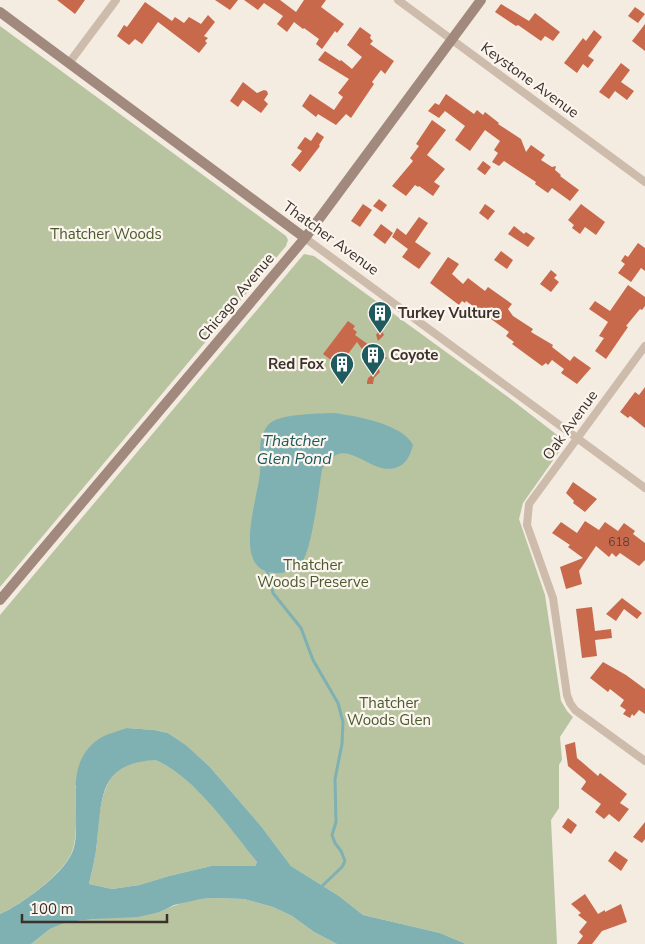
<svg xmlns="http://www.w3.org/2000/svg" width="645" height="944" viewBox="0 0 645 944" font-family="'Nunito Sans',sans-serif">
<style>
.green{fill:#b8c4a0}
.water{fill:#7fb0b2;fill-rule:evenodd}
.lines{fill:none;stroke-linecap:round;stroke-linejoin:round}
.stream{stroke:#7fb0b2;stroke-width:3}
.building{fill:#c8694b}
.street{stroke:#cdbbac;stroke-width:8}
.secondary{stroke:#a18a7d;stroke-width:10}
.labels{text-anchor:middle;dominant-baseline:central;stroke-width:4.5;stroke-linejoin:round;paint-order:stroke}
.number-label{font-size:12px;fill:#5e3e33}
.street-label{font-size:15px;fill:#3b302b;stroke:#fbf5ee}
.park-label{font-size:15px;fill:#4a5a2e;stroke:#fbf5ee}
.poi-label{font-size:15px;font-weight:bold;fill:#3b302b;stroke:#fbf5ee;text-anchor:start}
.water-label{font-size:16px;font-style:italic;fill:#1f5a5e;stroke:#fbf5ee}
</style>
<rect width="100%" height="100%" fill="#f4ebe1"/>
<!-- green -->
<path class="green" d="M0,26L286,236L288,240L286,246L0,587Z
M304,254L314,256L508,397L565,441L561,449L523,503L519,519L545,595L561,701L567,711L573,717L560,737L562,760L559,765V808L551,820L557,944H466L440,933L363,915L339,896L291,866L261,826L209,766L186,745L168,733L154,730L127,728L75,786C75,808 79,831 72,852C64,873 21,905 0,914V615Z
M155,760C192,775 228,824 252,856L257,862L255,866H211L169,876L139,885L112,889L89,884C92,870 96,856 97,842C100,812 99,771 136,761C142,760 149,760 155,760Z
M213,898L244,899L273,907L292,916L314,932L337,944H31L50,929L67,922L160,912C177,903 194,899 213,898Z"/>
<!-- water -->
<path class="water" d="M334,413C356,416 403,424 413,445C410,456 406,465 395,468C374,474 353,446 336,455C330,458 326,464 322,469C319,488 312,549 302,562C296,570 284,574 275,573C263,572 256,568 252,556C245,534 257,497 260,473C261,462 259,450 261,439C262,435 265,429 268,425C278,413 319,414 334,413Z
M127,728L154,730L168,733L186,745L209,766L261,826L291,866L339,896L363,915L440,933L466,944H337L314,932L292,916L273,907L244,899L213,898L201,899L174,905L160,912L138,917L95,919L67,922L50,929L31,944H0V914C21,905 63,874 72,853C77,841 76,827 76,815C75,785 72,755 102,737C110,733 119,731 127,728ZM155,760C192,775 228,825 252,856L257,862L255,866H211L169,876L139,885L112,889L89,884C92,870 96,856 97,842C102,797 99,763 155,760Z"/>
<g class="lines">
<!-- stream -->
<path class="stream" d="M267,571L273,593L301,628L313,660L338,703L343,722L342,744L335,779L336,822L332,835L335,843L341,851L345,861L342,867L320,888"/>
</g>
<!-- building -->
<path class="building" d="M57,0H85L75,14Z
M215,0H238L230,10Z
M244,0H280L296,12L304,0H326L321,7L344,24L337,33L335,31L322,49L316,44L319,39L304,28L303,29L294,22L287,32L277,24L283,16L264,3L258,10Z
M145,2L172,21L175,17L184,23L189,17L201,24L208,15L215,22L204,36L208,38L205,41L207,43L199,53L158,22L142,44L135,39L129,45L117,36L124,25L127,27Z
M501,4L529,21L535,13L560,32L553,41L545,36L541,41L518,25L516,26L495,12Z
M635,7L645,14L638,23L628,16Z
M645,24V51L632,41Z
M360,27L371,35L370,38L373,41L370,44L394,61L385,74L381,70L372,82L374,84L351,118L346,114L336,125L318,114L316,117L302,106L310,94L334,110L343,97L338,93L349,79L318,60L325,51L340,61L341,60L352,69L362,57L347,45Z
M594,30L602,37L588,56L594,60L588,68L583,64L577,73L564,63L583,38L586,41Z
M621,63L630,70L621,82L634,91L627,100L615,91L609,99L599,92Z
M243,82L257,93L264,90L267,91L268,94L264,100L268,104L261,113L243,100L238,107L230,101Z
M446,94L474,114L477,110L483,115L485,112L499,123L498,124L521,139L526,152L531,145L545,155L541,160L552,167L556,166L555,170L561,175L560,176L579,190L570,201L552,188L548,193L535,184L536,182L504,161L499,166L492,162L498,153L494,150L500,141L485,130L470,151L455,140L465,126L445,111L439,118L428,111L435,103L439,105Z
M432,120L446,130L427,155L445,169L434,182L440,186L433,196L419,186L418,187L415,185L406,196L392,186L413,161L410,158L419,146L416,144Z
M317,132L324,137L319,145L320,146L300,172L291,165L302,151L297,148L305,137L311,141Z
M483,161L491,167L485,175L477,169Z
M379,199L387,205L382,212L373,206Z
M363,204L372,210L360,227L351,221Z
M485,204L495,211L488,220L479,213Z
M581,204L605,222L596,235L585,227L580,234L572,228L574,225L568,220Z
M419,217L428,223L415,242L431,253L419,269L402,257L408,249L392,237L397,228L406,235Z
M381,224L393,233L385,244L373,235Z
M514,226L524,234L526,232L535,238L528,247L508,234Z
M638,243L645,248V271L641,268L631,282L618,273L625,264L621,261L625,255L628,257Z
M501,251L513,260L507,269L494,260Z
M448,257L459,264L452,274L463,284L468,278L485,291L488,287L512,304L508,309L513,316L533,329L531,332L553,345L552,347L570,361L574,356L591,368L577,384L561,373L564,369L552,360L548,365L546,363L542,366L512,344L514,342L506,336L509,332L466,301L465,303L462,301L459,305L430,283Z
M551,270L557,275L554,278L559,282L551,292L540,284Z
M628,285L645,297V306L642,310L640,309L626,326L628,327L606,359L595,351L604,338L599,336L608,322L589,309L595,301L610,311Z
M348,321L355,326L353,329L357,332L355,335L387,358L386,359L381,357L377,365L380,372L374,378L373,384H367V382L368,378L372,375L374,365L372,361L373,355L364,352L357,342L339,366L323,354Z
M379,331H382L384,335L378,341L376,335Z
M645,387V428L630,416L628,418L620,412L635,392L639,395Z
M573,482L597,499L585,512L573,503L574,501L566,493Z
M585,521L599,530L605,522L618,531L624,523L635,531L633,534L645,543V560L639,566L620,553L616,557L612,553L609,557L596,546L579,571L582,584L566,589L560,567L583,558L568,547L570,545L552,533L561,522L577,533Z
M622,598L642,613L637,619L624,609L616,621L606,614Z
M592,607L595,631L611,629L612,638L595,640L597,656L582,658L576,609Z
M603,662L626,675L645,689V714L639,710L634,716L632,714L630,718L623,714L626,710L620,706L624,700L610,689L608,692L590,678Z
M575,742L577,758L583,763L598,776L600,773L627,794L620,803L629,809L619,822L609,814L604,819L595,812L601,804L581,789L586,782L585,780L568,766L565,745Z
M568,818L577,825L571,834L562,827Z
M645,822V839L642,843L633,837Z
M615,851L628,860L621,871L608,861Z
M585,894L598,914L605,910V912L621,904L627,922L602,931L592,944H577L583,936L579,932L587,922L578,915L581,913L571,904Z"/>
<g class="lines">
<!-- street -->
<path class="street" d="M398,0L645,182
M69,63L116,0
M305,238L645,488
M645,346L529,504L527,525L553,598L567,695L570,703L575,710L645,761"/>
<!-- secondary -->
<path class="secondary" d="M0,12L305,238
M0,600L305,238L481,0"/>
</g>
<!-- icons -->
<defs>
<g id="building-pin" transform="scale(1.25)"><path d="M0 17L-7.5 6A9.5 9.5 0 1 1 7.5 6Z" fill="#1f5a5e" stroke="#fbf5ee"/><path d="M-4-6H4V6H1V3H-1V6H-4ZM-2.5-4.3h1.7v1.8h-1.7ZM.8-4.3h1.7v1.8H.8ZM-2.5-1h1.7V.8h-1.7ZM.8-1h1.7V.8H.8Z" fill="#fff"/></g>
</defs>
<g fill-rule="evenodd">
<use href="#building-pin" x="380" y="313"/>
<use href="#building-pin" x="373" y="355"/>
<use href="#building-pin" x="342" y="364"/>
</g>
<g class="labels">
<!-- number labels -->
<g class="number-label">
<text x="619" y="542">618</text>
</g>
<!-- street labels -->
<g class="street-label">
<text transform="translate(530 80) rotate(36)">Keystone Avenue</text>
<text transform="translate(331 238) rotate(36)">Thatcher Avenue</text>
<text transform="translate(236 297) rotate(-50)">Chicago Avenue</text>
<text transform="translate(570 425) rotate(-54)">Oak Avenue</text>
</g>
<!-- park labels -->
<g class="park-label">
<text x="106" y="234">Thatcher Woods</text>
<text x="313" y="565">Thatcher<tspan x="313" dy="17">Woods Preserve</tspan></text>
<text x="389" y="703">Thatcher<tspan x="389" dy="17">Woods Glen</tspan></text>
</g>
<!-- poi labels -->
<g class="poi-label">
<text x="398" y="313">Turkey Vulture</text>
<text x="390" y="355">Coyote</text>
<text x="324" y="364" text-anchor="end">Red Fox</text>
</g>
<!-- water labels -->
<g class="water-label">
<text x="294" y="441">Thatcher<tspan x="294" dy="18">Glen Pond</tspan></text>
</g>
</g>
<!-- scale -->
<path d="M22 914v8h145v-8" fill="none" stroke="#3b302b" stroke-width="2.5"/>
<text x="30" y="914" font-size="15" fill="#3b302b" stroke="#fbf5ee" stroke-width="4" paint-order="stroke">100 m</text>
</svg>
